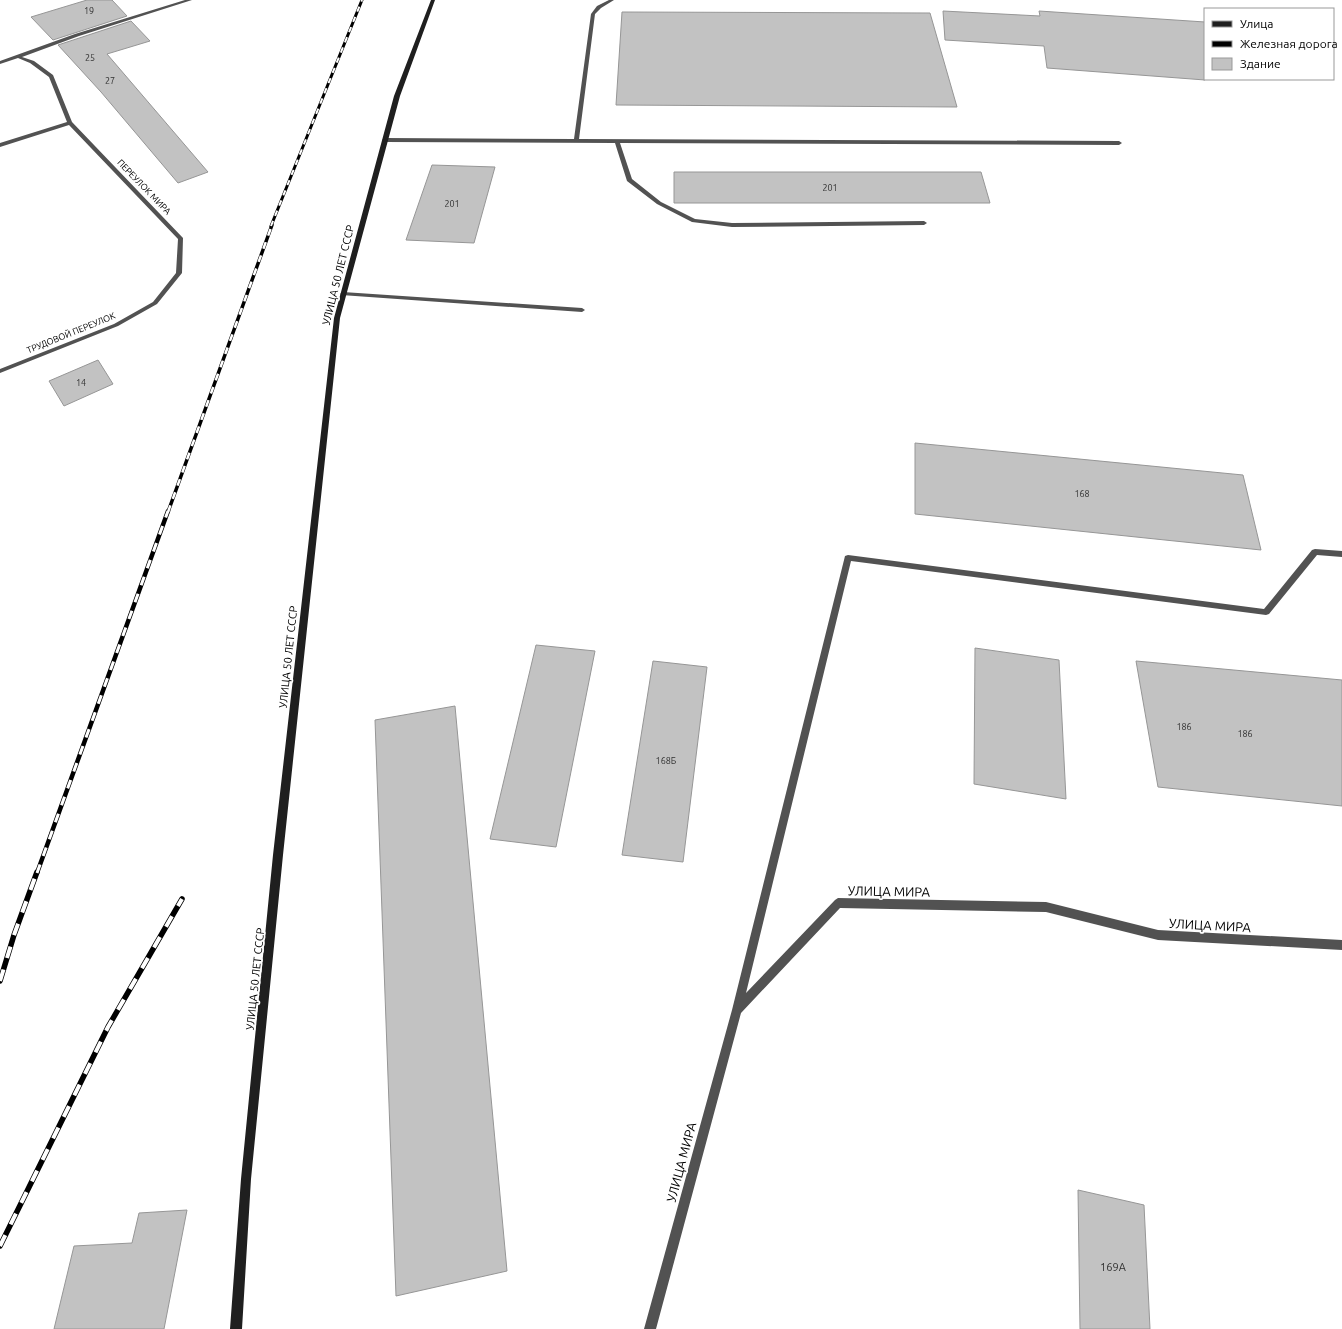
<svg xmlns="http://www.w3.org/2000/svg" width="1342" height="1329" viewBox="0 0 1342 1329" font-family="Ubuntu,sans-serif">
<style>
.building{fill:#c2c2c2;stroke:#969696}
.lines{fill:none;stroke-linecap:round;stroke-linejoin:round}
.lane{fill:#525252;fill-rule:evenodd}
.street{fill:#525252;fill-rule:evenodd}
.secondary{fill:#1f1f1f;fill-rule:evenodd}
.rail-far3-casing{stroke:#000;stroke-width:3}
.rail-far2-casing{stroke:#000;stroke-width:3.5}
.rail-far1-casing{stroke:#000;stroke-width:4.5}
.rail-casing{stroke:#000;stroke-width:5.5}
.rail-far3{stroke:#fff;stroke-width:2;stroke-dasharray:5.5;stroke-linecap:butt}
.rail-far2{stroke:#fff;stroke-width:2.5;stroke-dasharray:7;stroke-linecap:butt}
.rail-far1{stroke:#fff;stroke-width:3;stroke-dasharray:9;stroke-linecap:butt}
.rail{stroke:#fff;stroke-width:4;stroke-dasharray:12;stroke-linecap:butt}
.labels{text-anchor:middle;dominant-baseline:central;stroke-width:3.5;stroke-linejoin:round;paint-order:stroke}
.number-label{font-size:9px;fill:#303030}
.far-street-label{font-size:9px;fill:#000;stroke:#fff}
.street-label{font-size:11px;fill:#000;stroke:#fff}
.near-number-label{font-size:11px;fill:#303030}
.near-street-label{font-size:13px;fill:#000;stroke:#fff}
</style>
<rect width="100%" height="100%" fill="#fff"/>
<!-- building -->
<path class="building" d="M87,0H112L127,16L53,40L31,17Z
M943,11L1040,16L1039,11L1205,22V80L1047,68L1044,46L945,40Z
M622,12L930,13L957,107L616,105Z
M131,21L150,41L107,54L208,172L178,183L101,92L58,45Z
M432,165L495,167L474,243L406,240Z
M674,172H981L990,203H674Z
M98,360L113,384L64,406L49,381Z
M915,443L1243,475L1261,550L915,514Z
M536,645L595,651L556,847L490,839Z
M975,648L1059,660L1066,799L974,784Z
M653,661L707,667L683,862L622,855Z
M1136,661L1342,680V806L1158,787Z
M455,706L507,1271L396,1296L375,720Z
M1078,1190L1144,1205L1150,1329H1080Z
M187,1210L164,1329H54L74,1246L132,1243L139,1213Z"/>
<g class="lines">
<!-- lane -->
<path class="lane" d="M609,0H614L601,8L595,14L579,139L1119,141L1122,143L1119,145L620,143L632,179L661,202L695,219L732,223L924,221L927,223L924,225L732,227L692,222L657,204L627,181L615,143L385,142L382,140L385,138L574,139L591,14L597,6Z
M343,292L582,308L585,310L582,312L341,295L340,294Z
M1315,549L1342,551V557L1317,555L1269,614L1266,615L851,561L746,993L835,900L838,898L1046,902L1158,930L1342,940V950L1158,940L1046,912L840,908L741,1013L656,1329H644L732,1010L845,556L848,555L1264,609L1312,550Z"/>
<!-- street -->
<path class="street" d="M185,0H192L79,36L22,57L34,61L53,75L72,122L183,238L182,273L157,304L118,326L0,373V369L114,324L153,302L176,273L178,239L69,125L0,147V143L67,122L49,77L30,63L18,58L0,64V61L75,34Z"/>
<!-- secondary -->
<path class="secondary" d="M431,0H435L400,96L340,318L283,855L251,1179L242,1329H230L241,1179L273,855L334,318L394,96Z"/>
<!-- rail-far3 casing -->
<g class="rail-far3-casing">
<path id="rail-far3" d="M271,226L362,0"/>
</g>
<!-- rail-far2 casing -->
<g class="rail-far2-casing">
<path id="rail-far2" d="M168,512L272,225"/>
</g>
<!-- rail-far1 casing -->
<g class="rail-far1-casing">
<path id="rail-far1" d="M37,873L168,511"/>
</g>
<!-- rail casing -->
<g class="rail-casing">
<path id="rail" d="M0,981L14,935L37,872
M0,1246L108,1027L182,899"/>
</g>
<!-- rail-far3 -->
<use href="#rail-far3" class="rail-far3"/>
<!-- rail-far2 -->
<use href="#rail-far2" class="rail-far2"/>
<!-- rail-far1 -->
<use href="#rail-far1" class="rail-far1"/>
<!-- rail -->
<use href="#rail" class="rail"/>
</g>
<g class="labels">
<!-- number labels -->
<g class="number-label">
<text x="89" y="11">19</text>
<text x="90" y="58">25</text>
<text x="110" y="81">27</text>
<text x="830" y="188">201</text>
<text x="452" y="204">201</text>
<text x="81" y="383">14</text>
<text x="1082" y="494">168</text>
<text x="1184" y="727">186</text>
<text x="1245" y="734">186</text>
<text x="666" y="761">168Б</text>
</g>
<!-- far-street labels -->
<g class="far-street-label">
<text transform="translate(144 187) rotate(46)">ПЕРЕУЛОК МИРА</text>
<text transform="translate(71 333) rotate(-22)">ТРУДОВОЙ ПЕРЕУЛОК</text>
</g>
<!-- street labels -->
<g class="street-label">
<text transform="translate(338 275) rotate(-76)">УЛИЦА 50 ЛЕТ СССР</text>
<text transform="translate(288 657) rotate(-84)">УЛИЦА 50 ЛЕТ СССР</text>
<text transform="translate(255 979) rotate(-84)">УЛИЦА 50 ЛЕТ СССР</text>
</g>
<!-- near-number labels -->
<g class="near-number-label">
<text x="1113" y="1267">169А</text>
</g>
<!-- near-street labels -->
<g class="near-street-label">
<text transform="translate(889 891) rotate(1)">УЛИЦА МИРА</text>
<text transform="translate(1210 925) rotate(3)">УЛИЦА МИРА</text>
<text transform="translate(681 1162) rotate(-75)">УЛИЦА МИРА</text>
</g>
</g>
<!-- legend -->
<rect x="1204" y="8" width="130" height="72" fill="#ffffff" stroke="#999999"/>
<rect x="1212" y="21" width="20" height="6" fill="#1f1f1f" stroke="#999999"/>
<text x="1240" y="28" font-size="12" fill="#000000">Улица</text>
<rect x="1212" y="41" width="20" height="6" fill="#000000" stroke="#999999"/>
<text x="1240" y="48" font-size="12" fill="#000000">Железная дорога</text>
<rect x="1212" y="58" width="20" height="12" fill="#c2c2c2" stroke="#999999"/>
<text x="1240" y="68" font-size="12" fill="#000000">Здание</text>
</svg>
